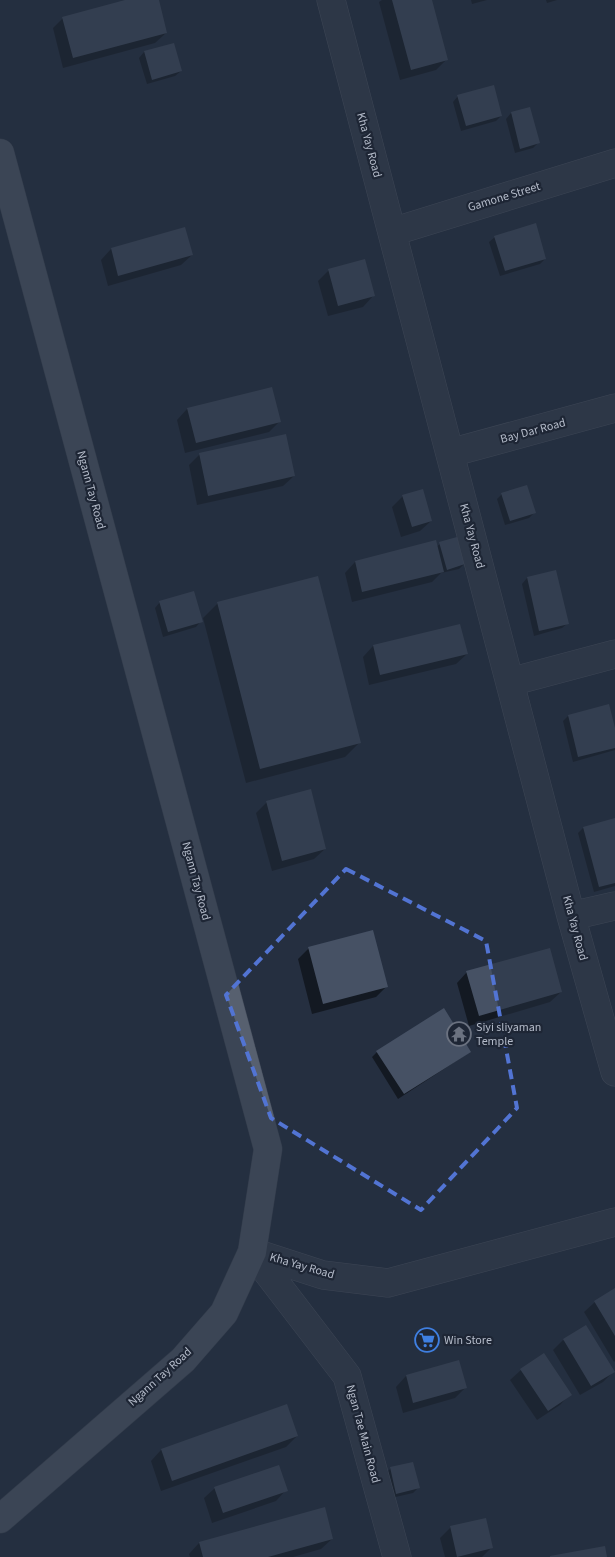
<svg xmlns="http://www.w3.org/2000/svg" width="615" height="1557" viewBox="0 0 615 1557" font-family="'Source Sans 3',sans-serif">
<style>
.shadow{fill:#0007}
.building{fill:#465164}
.lines{fill:none;stroke-linecap:round;stroke-linejoin:round}
.minor-casing{stroke:#575f6d;stroke-width:29}
.major-casing{stroke:#424a59;stroke-width:29}
.minor{stroke:#394150;stroke-width:28}
.major{stroke:#57606f;stroke-width:28}
.marked{fill:none;stroke:#5274d3;stroke-width:4;stroke-dasharray:10 6;stroke-linejoin:round}
.labels{text-anchor:middle;dominant-baseline:central;stroke-width:4.5;stroke-linejoin:round;paint-order:stroke}
.street-label{font-size:12px;fill:#b5bcca;stroke:#1e2635}
.poi-label{font-size:12px;fill:#b5bcca;stroke:#1e2635;text-anchor:start}
</style>
<rect width="100%" height="100%" fill="#252f40"/>
<!-- shadow -->
<path class="shadow" d="M130,0H158L166,33L155,43L63,68L53,28L63,18Z
M382,0H431L447,59L436,70L400,80L379,2Z
M471,0H487L472,4Z
M546,0H557L547,3Z
M173,44L181,71L175,76L147,84L139,58L144,52Z
M458,96L501,116L496,121L461,131L453,102Z
M511,113L538,143L533,148L515,153L506,119Z
M184,228L192,255L181,265L108,286L101,260L111,249Z
M495,237L545,259L540,264L500,276L489,242Z
M329,270L373,296L363,307L328,316L318,281Z
M187,409L280,421L269,432L185,453L177,420Z
M285,435L294,476L283,486L197,505L189,465L199,455Z
M502,494L534,513L529,518L505,525L497,499Z
M403,496L431,521L420,531L401,537L392,507Z
M435,542L436,547L440,544L464,564L459,569L441,573L432,582L352,602L345,573L355,562Z
M555,572L568,623L562,628L534,636L522,584L527,578Z
M160,602L201,621L196,627L163,637L155,608Z
M218,603L360,742L345,757L246,783L203,618Z
M373,646L467,654L456,664L369,685L363,657Z
M568,716L615,733V750L573,762L563,721Z
M267,802L325,849L314,859L272,871L256,813Z
M615,819V886L594,892L578,833L583,828Z
M309,948L386,987L376,997L312,1014L298,959Z
M467,972L561,992L550,1002L469,1026L457,983Z
M377,1052H470L398,1099L372,1057Z
M615,1290V1361L614,1362L584,1312L595,1302Z
M563,1340L613,1372L603,1382L580,1395L553,1350Z
M521,1370L570,1394L560,1405L537,1420L510,1380Z
M406,1376L466,1387L455,1398L403,1413L396,1387Z
M286,1405L297,1436L286,1447L161,1491L151,1461L161,1450Z
M391,1468L418,1488L413,1493L391,1498L385,1474Z
M215,1488L286,1490L276,1501L212,1523L204,1498Z
M451,1527L492,1547L482,1557H445L440,1538Z
M332,1539L321,1549L293,1557H190L189,1554L199,1543Z"/>
<!-- building -->
<path class="building" d="M125,0H159L167,33L73,58L62,17Z
M392,0H432L448,60L411,70Z
M174,43L182,71L152,80L144,51Z
M494,85L502,116L466,126L457,95Z
M530,107L540,143L520,149L511,112Z
M536,223L546,259L505,271L494,236Z
M185,227L193,255L118,276L111,248Z
M365,259L375,296L338,306L328,269Z
M272,387L281,422L196,443L187,408Z
M286,434L295,476L208,496L199,453Z
M527,485L536,513L510,521L501,493Z
M423,489L432,521L412,527L402,495Z
M457,537L465,564L447,570L439,542Z
M436,540L444,572L362,592L355,561Z
M556,570L569,624L539,631L527,577Z
M318,576L361,743L260,769L217,602Z
M194,591L203,622L168,632L159,601Z
M460,624L468,654L380,675L373,645Z
M609,704L615,728V748L578,757L568,715Z
M311,789L326,849L282,861L266,801Z
M615,818V883L599,887L583,827Z
M373,930L388,987L323,1004L308,947Z
M550,948L562,992L479,1016L466,971Z
M444,1008L471,1052L404,1094L376,1051Z
M615,1288V1336L594,1301Z
M586,1325L615,1372L591,1386L563,1339Z
M544,1353L572,1395L548,1411L520,1369Z
M459,1360L467,1388L413,1403L406,1375Z
M287,1404L298,1436L172,1481L161,1449Z
M413,1462L420,1488L396,1494L390,1467Z
M279,1465L288,1491L223,1513L214,1487Z
M325,1507L333,1539L268,1557H203L199,1542Z
M486,1518L493,1548L457,1557L450,1526Z
M605,1546L607,1557H550V1556Z"/>
<g class="lines">
<!-- minor casing -->
<g class="minor-casing">
<path id="minor" d="M331,0L571,916L615,1072
M392,232L615,163
M450,453L615,408
M510,682L615,654
M571,916L615,906
M252,1252L323,1275L388,1283L615,1222
M252,1252L347,1376L397,1557"/>
</g>
<!-- major casing -->
<g class="major-casing">
<path id="major" d="M0,153L268,1149L252,1252L224,1313L183,1360L0,1519"/>
</g>
<!-- minor -->
<use href="#minor" class="minor"/>
<!-- major -->
<use href="#major" class="major"/>
</g>
<!-- marked area -->
<path d="M0 0H615V1557H0ZM346,869L486,941L517,1108L421,1210L271,1118L226,995Z" fill="#252f40" fill-opacity=".55" fill-rule="evenodd"/>
<path class="marked" d="M346,869L486,941L517,1108L421,1210L271,1118L226,995Z"/>
<!-- icons -->
<defs>
<g id="temple-ring" transform="scale(1.25)"><circle r="9.5" fill="#1e2635" stroke="#6b7280" stroke-width="1.5"/><path d="M0-6L5-2H3V0L6.5 2.5H4V6H1.5V3h-3V6H-4V2.5H-6.5L-3 0V-2H-5Z" fill="#6b7280"/></g>
<g id="supermarket-ring" transform="scale(1.25)"><circle r="9.5" fill="#1e2635" stroke="#3f7fe0" stroke-width="1.5"/><path d="M-6-5.5h2.5l.6 2H6L4.5 2H-2.5L-4.4-4H-6ZM-1.5 3.2a1.3 1.3 0 1 0 .1 0ZM3 3.2a1.3 1.3 0 1 0 .1 0Z" fill="#3f7fe0"/></g>
</defs>
<g fill-rule="evenodd">
<use href="#temple-ring" x="459" y="1034"/>
<use href="#supermarket-ring" x="427" y="1340"/>
</g>
<g class="labels">
<!-- street labels -->
<g class="street-label">
<text transform="translate(369 145) rotate(75)">Kha Yay Road</text>
<text transform="translate(504 197) rotate(-17)">Gamone Street</text>
<text transform="translate(533 431) rotate(-15)">Bay Dar Road</text>
<text transform="translate(91 490) rotate(75)">Ngann Tay Road</text>
<text transform="translate(472 536) rotate(75)">Kha Yay Road</text>
<text transform="translate(196 881) rotate(75)">Ngann Tay Road</text>
<text transform="translate(575 928) rotate(75)">Kha Yay Road</text>
<text transform="translate(302 1266) rotate(16)">Kha Yay Road</text>
<text transform="translate(160 1377) rotate(-42)">Ngann Tay Road</text>
<text transform="translate(363 1434) rotate(75)">Ngan Tae Main Road</text>
</g>
<!-- poi labels -->
<g class="poi-label">
<text x="476" y="1027">Siyi sliyaman<tspan x="476" dy="14">Temple</tspan></text>
<text x="444" y="1340">Win Store</text>
</g>
</g>
</svg>
